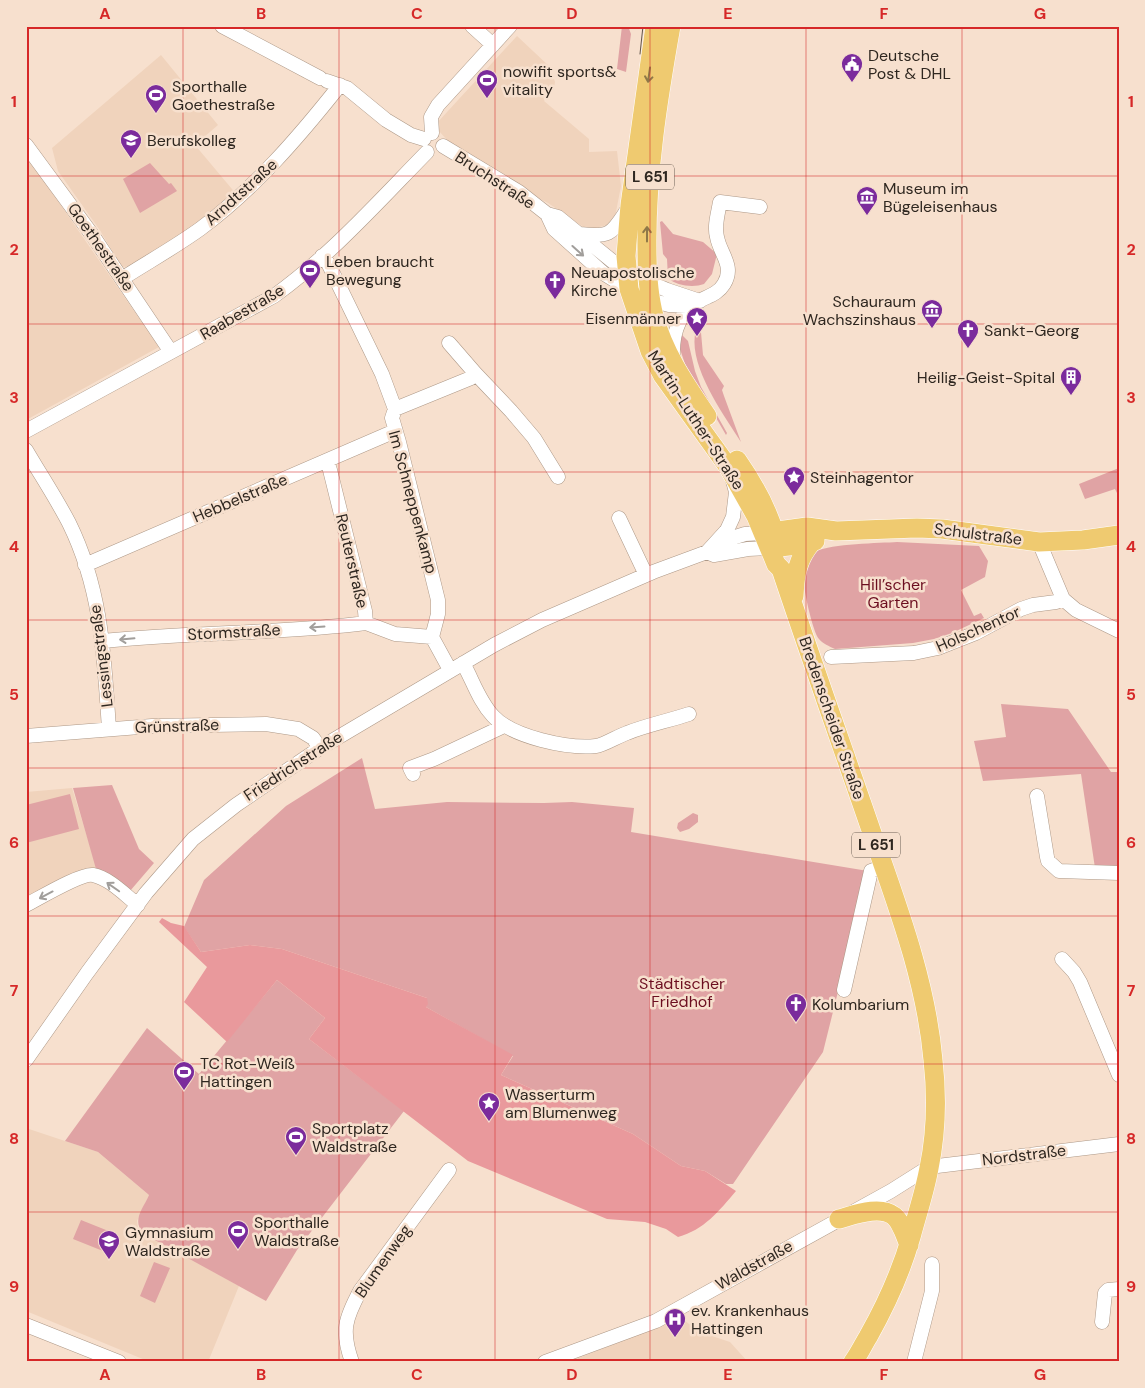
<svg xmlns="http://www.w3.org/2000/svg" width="1145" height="1388" viewBox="0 0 1145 1388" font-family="'DM Sans',sans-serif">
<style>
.built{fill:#f0d3bc}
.green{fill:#e0a3a4}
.forest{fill:#e9999c}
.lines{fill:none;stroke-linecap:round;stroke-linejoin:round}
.minor-casing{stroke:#ad9887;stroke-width:15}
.major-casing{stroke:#fff;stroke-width:20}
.minor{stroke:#fff;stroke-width:14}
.major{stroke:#efca70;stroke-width:19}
.tram{stroke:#61554b;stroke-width:1}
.oneway{stroke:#8f7848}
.oneway2{stroke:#a19e9b}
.grid{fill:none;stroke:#d62828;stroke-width:1;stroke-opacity:0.55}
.labels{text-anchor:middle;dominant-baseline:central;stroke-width:5;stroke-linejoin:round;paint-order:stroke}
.shield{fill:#f7e0ce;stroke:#6b5e54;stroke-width:1}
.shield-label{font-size:15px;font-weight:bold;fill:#2f2720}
.poi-label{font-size:16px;fill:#2f2720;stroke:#f7e0ce;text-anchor:start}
.street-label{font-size:16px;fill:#2f2720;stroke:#f7e0ce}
.park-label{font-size:16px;fill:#6c0e20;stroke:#f7e0ce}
.neatline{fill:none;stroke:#d62828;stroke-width:2}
.grid-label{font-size:16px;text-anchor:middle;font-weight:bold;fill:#d62828}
</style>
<rect width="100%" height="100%" fill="#f7e0ce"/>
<!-- built -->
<path class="built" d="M517,36L550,67L555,82L554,88L544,101L589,139V152L617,151L621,186L615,217L607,225L588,230L548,203L521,189L447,140L439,131L436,124Z
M161,55L218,125L195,145L237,195L200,225L133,266L122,267L99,229L58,171L52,148Z
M26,157L44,181L159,347L28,419L26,418Z
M72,788L98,872L26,902V792Z
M26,1128L98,1152L149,1195L137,1221L138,1228L144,1233L239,1286L208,1362H150L26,1311Z
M681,1318L700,1332L730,1342L748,1362H568Z"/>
<!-- green -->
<path class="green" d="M622,26H628L631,34L626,72L617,69Z
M150,163L169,184L171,183L177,191L140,213L123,179Z
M662,221L673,234L703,242L717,254L712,274L704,284C694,288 676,286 668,278L667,259L663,254L660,222Z
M700,321L703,355L724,386L722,390L724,396L741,442C723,414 679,354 700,321Z
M680,333L688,341L695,371L701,387L727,433L726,435L685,364L678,343Z
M1119,468V497L1115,489L1085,499L1079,484Z
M897,542L979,546L988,561L985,577L961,590L974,616L981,613L984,618L952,633L934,639L913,643L835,649C829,646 823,644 819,639C812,631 801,579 803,568C805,561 811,555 817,551C830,544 881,543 897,542Z
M1001,704L1068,709L1111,772H1119V869L1095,868L1081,774L983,781L974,741L1006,737Z
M362,758L375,809L447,802L544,803L572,802L634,808L631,832L868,871L823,1052L733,1184H726L705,1171L681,1166L633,1134L501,1075L513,1056L426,1007L427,998L282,949L250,945L201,952L184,927L204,880L286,806Z
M112,785L139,849L154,863L130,891L96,869L73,788Z
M70,794L79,829L26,843V805Z
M693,813L698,815V822L689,829L680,832L677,828L678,823Z
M277,980L325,1018L309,1039L404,1111L297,1250L266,1301L144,1234C131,1221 143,1209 149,1195L98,1152L65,1141L147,1028L199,1074Z
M81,1220L116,1234L108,1253L73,1239Z
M154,1262L170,1268L155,1303L140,1296Z"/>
<!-- forest -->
<path class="forest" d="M162,918L171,923L184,926L201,952L250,945L282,949L427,998L428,1004L426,1007L513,1055L501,1075L633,1134L681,1166L705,1171L736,1191C719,1211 704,1230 678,1237L666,1229L645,1222L607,1219L468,1161L309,1039L325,1018L277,980L227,1042L184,1002L207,967L159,922Z"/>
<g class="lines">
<!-- minor casing -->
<g class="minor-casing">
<path id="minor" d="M222,26L320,78
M472,26L493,45
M327,81L347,88L386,120L411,135L424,139
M432,133L431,117L438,105L510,26
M26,145L93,236L171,352
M443,146L519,192L547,214L558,217L627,273L667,290L700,301
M547,214L554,229L603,273L629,289L650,300L669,305L692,306
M580,234C613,238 612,232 629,207
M322,256L328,263L382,374L395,409L392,418L399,442L438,600V614L432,637L450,670
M123,278C148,262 175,247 200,229C254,189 298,138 340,85
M449,343L475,373
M673,358C672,336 678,313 699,301C708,296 718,294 724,284C735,266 720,254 717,237C714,226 718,214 720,202L760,207
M395,409L471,378L475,373L511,411L534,438L558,477
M26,431L274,296C331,255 379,201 427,152
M26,450C40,474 56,498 69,523C102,590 104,656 109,729
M327,461L330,470L365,611L366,623L395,634L432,637
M619,518L646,575
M1039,542L1063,599L1076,610L1119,631
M716,543L745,534L763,533
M707,552L714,555L748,549L770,548
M85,565L395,431
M103,641C190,632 279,634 366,623
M831,657L914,653L938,648L976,633L1021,609L1033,605L1056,602L1063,599
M463,663C473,681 479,701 493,716C512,737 568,749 596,746C604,745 618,736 627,733C647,725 668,721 689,714
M26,736L152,726L266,724L298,729L313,738L320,748
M413,774L410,768L434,759L504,726
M1037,796L1047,857L1048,861L1059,871L1119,873
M26,905C38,899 81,873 93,875C109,878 125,895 138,905
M1062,959L1074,972L1080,982L1119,1075
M844,990L871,871L884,866
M26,1060L87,973L146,893L193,839L236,805L320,748L494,645L542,620L653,572L707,552L727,530L733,517L736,492L733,481
M1102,1322L1105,1293L1108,1290L1119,1289
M26,1325L119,1362
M352,1362C341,1331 345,1319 360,1291L449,1170
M545,1362L656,1321L891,1191L929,1167L1119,1144
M914,1362L932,1291V1264"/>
</g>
<!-- major casing -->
<g class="major-casing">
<path id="major" d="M655,26L630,205L626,256L629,289L650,351L663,376L729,468L756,516L776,564L781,569C810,656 841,743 871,830C897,905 926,980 933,1060C937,1095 936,1134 929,1168C925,1191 917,1214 911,1237C901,1272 886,1305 868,1337C863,1345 859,1354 853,1362
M671,26C658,99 646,174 647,249C647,271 648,294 654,316C664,354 686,385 707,416
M737,460C753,483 766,505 774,532
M763,533L807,527L836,531L917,528L942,529L1039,542L1083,540L1119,535
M770,548L798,545L815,541
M794,596C795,575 797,559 812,542
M839,1219C854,1215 880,1205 894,1216C902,1223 905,1236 909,1245"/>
</g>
<!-- minor -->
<use href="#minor" class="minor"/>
<!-- major -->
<use href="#major" class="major"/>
<!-- tram -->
<path class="tram" d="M640,54L643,26"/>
</g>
<!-- one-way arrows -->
<defs><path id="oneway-shaft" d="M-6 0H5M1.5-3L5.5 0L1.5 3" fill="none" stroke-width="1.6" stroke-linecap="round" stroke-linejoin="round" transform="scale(1.25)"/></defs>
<g class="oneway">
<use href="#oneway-shaft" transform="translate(649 75) rotate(98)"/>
<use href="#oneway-shaft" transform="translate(647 234) rotate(-90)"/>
</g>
<g class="oneway2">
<use href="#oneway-shaft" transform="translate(578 251) rotate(42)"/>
<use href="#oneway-shaft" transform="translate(317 627) rotate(176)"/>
<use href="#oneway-shaft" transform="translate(127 639) rotate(175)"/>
<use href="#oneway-shaft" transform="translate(113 887) rotate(-145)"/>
<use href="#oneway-shaft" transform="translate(46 895) rotate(152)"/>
</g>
<!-- grid -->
<path class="grid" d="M183,26V1362M339,26V1362M495,26V1362M650,26V1362M806,26V1362M962,26V1362M26,176H1119M26,324H1119M26,472H1119M26,620H1119M26,768H1119M26,916H1119M26,1064H1119M26,1212H1119"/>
<!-- icons -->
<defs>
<g id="civic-pin" transform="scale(1.125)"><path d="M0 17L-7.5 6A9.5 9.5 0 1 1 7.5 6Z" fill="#7b2b9c" stroke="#f7e0ce"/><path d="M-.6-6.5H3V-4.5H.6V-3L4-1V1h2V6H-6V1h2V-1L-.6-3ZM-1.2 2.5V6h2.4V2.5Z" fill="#fff"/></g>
<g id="stadium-pin" transform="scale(1.125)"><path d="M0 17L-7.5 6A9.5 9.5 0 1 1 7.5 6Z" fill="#7b2b9c" stroke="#f7e0ce"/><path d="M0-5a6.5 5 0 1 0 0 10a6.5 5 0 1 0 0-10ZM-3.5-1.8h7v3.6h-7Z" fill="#fff"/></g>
<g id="school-pin" transform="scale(1.125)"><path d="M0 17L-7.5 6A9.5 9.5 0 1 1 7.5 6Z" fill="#7b2b9c" stroke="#f7e0ce"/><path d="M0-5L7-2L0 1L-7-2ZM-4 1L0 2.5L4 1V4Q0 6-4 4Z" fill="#fff"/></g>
<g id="museum-pin" transform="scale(1.125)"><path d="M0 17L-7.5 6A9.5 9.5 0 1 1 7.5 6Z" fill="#7b2b9c" stroke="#f7e0ce"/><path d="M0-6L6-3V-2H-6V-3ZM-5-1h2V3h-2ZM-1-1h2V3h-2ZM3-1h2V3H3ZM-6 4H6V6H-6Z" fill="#fff"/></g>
<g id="church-pin" transform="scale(1.125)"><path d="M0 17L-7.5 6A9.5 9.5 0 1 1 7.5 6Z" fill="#7b2b9c" stroke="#f7e0ce"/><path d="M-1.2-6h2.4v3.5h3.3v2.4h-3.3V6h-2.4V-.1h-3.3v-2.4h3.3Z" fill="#fff"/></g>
<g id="sight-pin" transform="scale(1.125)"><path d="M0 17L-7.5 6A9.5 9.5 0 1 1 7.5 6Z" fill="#7b2b9c" stroke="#f7e0ce"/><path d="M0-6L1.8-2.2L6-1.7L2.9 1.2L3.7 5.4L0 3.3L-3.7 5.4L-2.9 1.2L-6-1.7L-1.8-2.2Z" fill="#fff"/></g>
<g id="building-pin" transform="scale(1.125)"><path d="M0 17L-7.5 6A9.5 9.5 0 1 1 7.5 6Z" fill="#7b2b9c" stroke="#f7e0ce"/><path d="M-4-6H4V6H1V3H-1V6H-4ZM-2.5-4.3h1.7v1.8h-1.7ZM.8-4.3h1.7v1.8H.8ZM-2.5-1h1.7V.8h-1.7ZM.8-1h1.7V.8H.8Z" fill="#fff"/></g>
<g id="hospital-pin" transform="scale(1.125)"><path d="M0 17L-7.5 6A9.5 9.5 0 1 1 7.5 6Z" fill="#7b2b9c" stroke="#f7e0ce"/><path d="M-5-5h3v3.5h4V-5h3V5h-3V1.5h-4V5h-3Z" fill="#fff"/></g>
</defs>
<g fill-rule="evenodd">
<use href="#civic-pin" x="852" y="64"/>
<use href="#stadium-pin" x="487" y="80"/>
<use href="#stadium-pin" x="156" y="95"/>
<use href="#school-pin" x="131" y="140"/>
<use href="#museum-pin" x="867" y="197"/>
<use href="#stadium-pin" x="310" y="270"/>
<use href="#church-pin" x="555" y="281"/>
<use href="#museum-pin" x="932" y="310"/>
<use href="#sight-pin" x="697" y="318"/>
<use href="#church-pin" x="968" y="330"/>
<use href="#building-pin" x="1071" y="377"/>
<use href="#sight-pin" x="794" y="477"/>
<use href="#church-pin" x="796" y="1004"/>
<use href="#stadium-pin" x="184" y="1072"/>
<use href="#sight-pin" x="489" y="1103"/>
<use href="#stadium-pin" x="296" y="1137"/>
<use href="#stadium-pin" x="238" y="1231"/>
<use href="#school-pin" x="109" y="1241"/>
<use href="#hospital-pin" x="675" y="1319"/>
</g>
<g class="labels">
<!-- shield labels -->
<g class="shield">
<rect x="626" y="164.5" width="48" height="25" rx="4"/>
<rect x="852" y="832.5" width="48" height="25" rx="4"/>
</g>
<g class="shield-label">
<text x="650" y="177">L 651</text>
<text x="876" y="845">L 651</text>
</g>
<!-- poi labels -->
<g class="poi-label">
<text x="868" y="55">Deutsche<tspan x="868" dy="18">Post &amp; DHL</tspan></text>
<text x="503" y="71">nowifit sports&amp;<tspan x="503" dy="18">vitality</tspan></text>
<text x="172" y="86">Sporthalle<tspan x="172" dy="18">Goethestraße</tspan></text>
<text x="147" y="140">Berufskolleg</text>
<text x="883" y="188">Museum im<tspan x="883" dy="18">Bügeleisenhaus</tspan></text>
<text x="326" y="261">Leben braucht<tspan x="326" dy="18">Bewegung</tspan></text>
<text x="571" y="272">Neuapostolische<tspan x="571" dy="18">Kirche</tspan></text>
<text x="916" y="301" text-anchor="end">Schauraum<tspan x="916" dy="18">Wachszinshaus</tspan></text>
<text x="681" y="318" text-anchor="end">Eisenmänner</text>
<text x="984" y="330">Sankt-Georg</text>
<text x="1055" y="377" text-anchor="end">Heilig-Geist-Spital</text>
<text x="810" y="477">Steinhagentor</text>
<text x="812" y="1004">Kolumbarium</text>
<text x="200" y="1063">TC Rot-Weiß<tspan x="200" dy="18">Hattingen</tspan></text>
<text x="505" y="1094">Wasserturm<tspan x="505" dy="18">am Blumenweg</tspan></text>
<text x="312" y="1128">Sportplatz<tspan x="312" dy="18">Waldstraße</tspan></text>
<text x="254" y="1222">Sporthalle<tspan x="254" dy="18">Waldstraße</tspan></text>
<text x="125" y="1232">Gymnasium<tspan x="125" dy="18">Waldstraße</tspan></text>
<text x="691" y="1310">ev. Krankenhaus<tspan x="691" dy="18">Hattingen</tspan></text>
</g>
<!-- street labels -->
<g class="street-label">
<text transform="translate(495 180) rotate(33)">Bruchstraße</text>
<text transform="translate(241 192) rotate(-42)">Arndtstraße</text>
<text transform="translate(101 247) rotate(55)">Goethestraße</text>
<text transform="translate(242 312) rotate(-30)">Raabestraße</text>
<text transform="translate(696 420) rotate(57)">Martin-Luther-Straße</text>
<text transform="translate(240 498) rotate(-23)">Hebbelstraße</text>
<text transform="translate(413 502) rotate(75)">Im Schneppenkamp</text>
<text transform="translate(978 534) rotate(7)">Schulstraße</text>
<text transform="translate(352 561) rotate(77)">Reuterstraße</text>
<text transform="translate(978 629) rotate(-24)">Holschentor</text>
<text transform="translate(234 632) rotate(-3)">Stormstraße</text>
<text transform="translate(101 656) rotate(-97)">Lessingstraße</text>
<text transform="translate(832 718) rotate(71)">Bredenscheider Straße</text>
<text transform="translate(177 726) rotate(-2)">Grünstraße</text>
<text transform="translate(293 766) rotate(-33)">Friedrichstraße</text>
<text transform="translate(1024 1155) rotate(-7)">Nordstraße</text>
<text transform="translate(383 1261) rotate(-55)">Blumenweg</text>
<text transform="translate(754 1265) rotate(-29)">Waldstraße</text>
</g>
<!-- park labels -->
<g class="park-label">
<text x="893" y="584">Hill’scher<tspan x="893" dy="18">Garten</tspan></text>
<text x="682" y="983">Städtischer<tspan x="682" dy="18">Friedhof</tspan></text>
</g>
</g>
<!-- border -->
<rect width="1145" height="1388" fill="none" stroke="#f7e0ce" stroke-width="55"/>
<rect x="28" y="28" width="1090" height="1332" class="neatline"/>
<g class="grid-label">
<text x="105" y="19">A</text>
<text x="261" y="19">B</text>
<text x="417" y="19">C</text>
<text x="572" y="19">D</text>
<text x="728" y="19">E</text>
<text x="884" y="19">F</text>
<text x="1040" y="19">G</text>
<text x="14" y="107">1</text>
<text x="1131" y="107">1</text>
<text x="14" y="255">2</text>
<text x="1131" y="255">2</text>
<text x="14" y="403">3</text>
<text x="1131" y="403">3</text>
<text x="14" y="552">4</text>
<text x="1131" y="552">4</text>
<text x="14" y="700">5</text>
<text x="1131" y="700">5</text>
<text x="14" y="848">6</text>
<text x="1131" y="848">6</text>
<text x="14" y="996">7</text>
<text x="1131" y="996">7</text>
<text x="14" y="1144">8</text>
<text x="1131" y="1144">8</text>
<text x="14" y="1292">9</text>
<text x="1131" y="1292">9</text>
<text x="105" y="1380">A</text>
<text x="261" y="1380">B</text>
<text x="417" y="1380">C</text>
<text x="572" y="1380">D</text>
<text x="728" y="1380">E</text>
<text x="884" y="1380">F</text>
<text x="1040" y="1380">G</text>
</g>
</svg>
